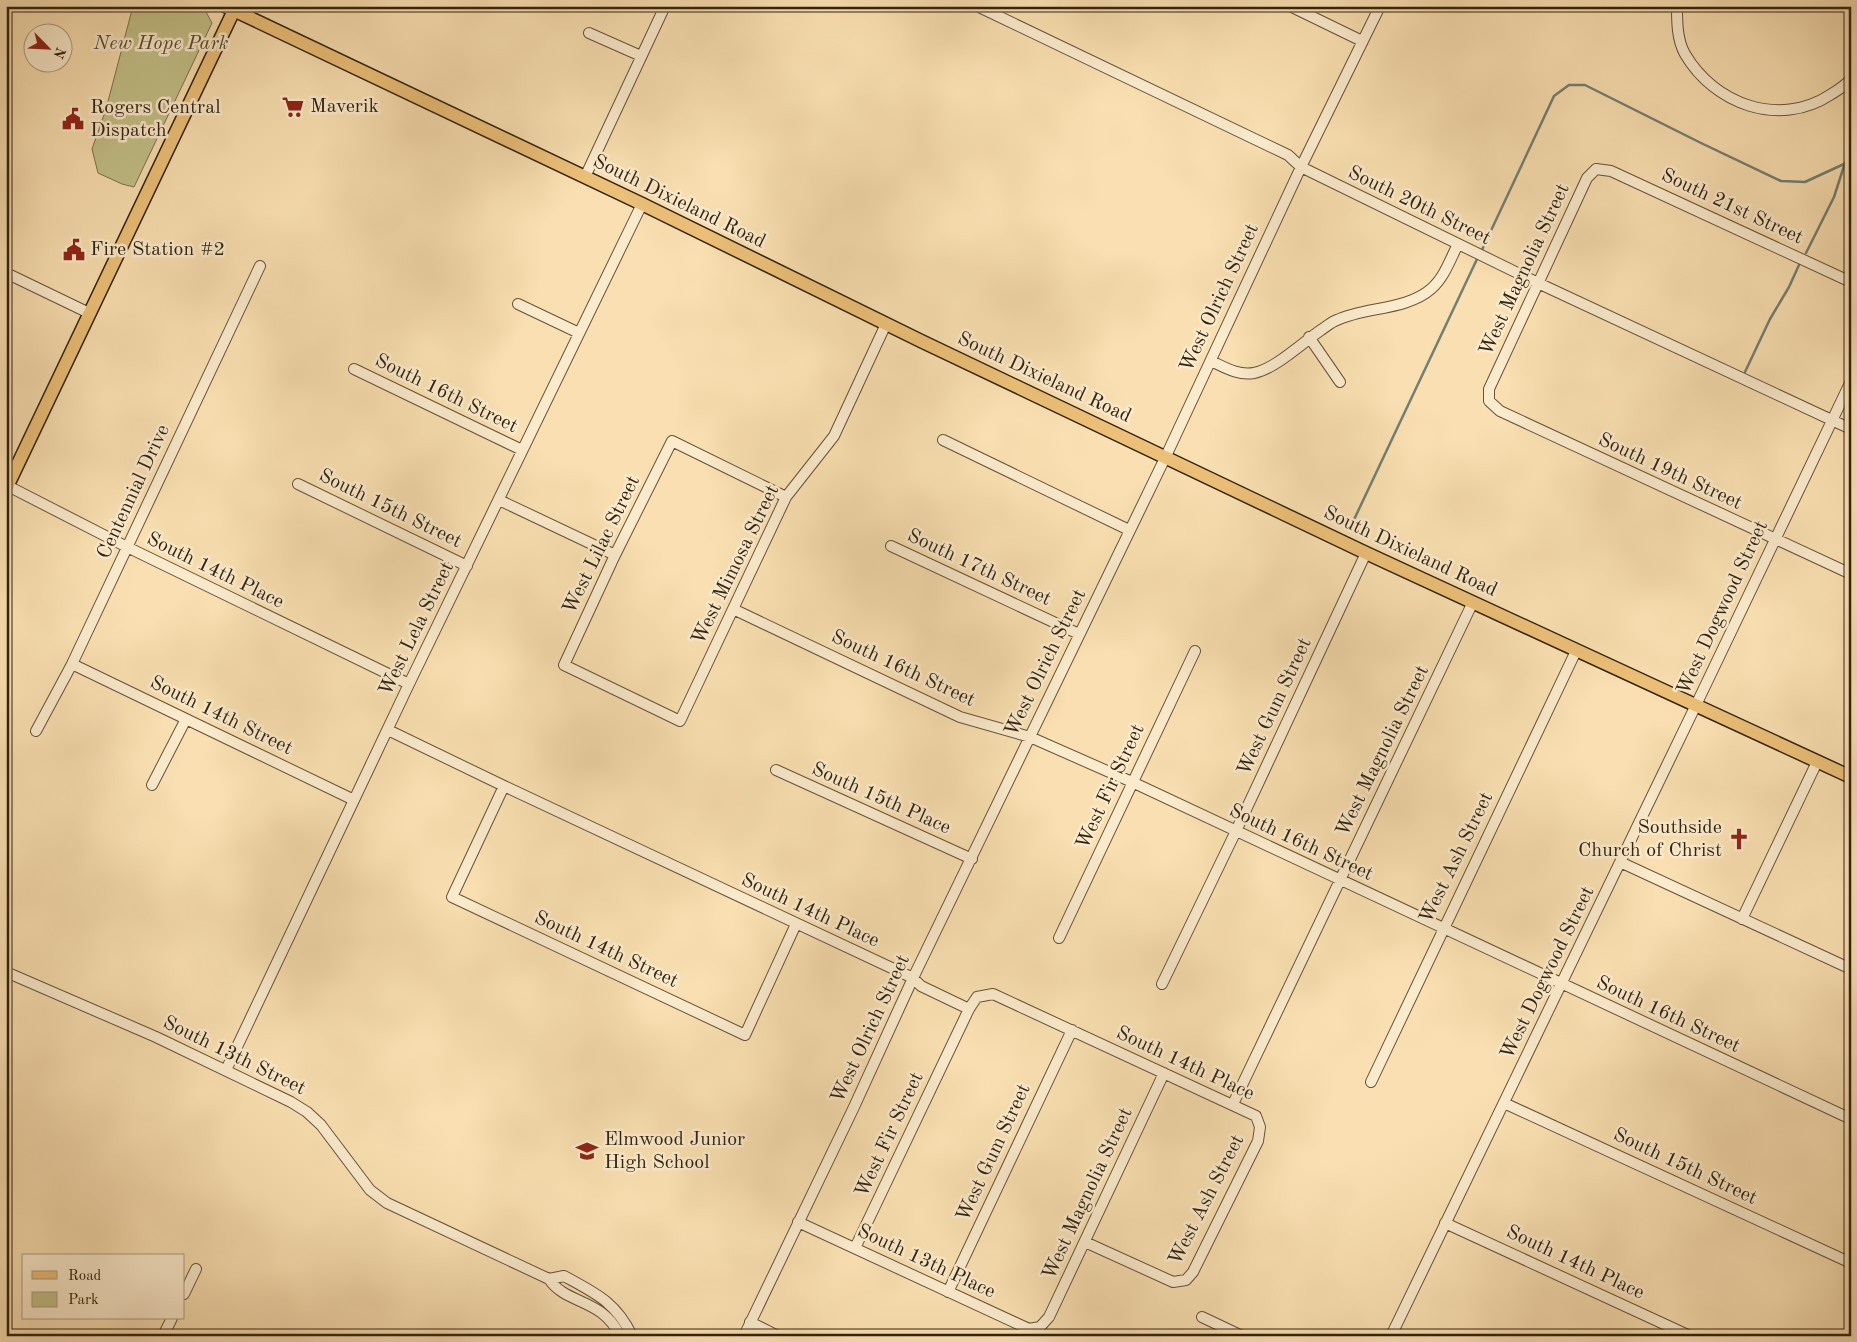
<svg xmlns="http://www.w3.org/2000/svg" width="1857" height="1342" viewBox="0 0 1857 1342" font-family="'Old Standard TT',serif">
<style>
.green{fill:#c3c088;stroke:#7a724c}
.lines{fill:none;stroke-linecap:round;stroke-linejoin:round}
.stream{stroke:#737f72;stroke-width:2.5}
.minor-casing{stroke:#645239;stroke-width:12}
.major-casing{stroke:#322311;stroke-width:15}
.minor{stroke:#fbeacc;stroke-width:10}
.major{stroke:#ecc078;stroke-width:12}
.labels{text-anchor:middle;dominant-baseline:central;stroke-width:5;stroke-linejoin:round;paint-order:stroke}
.park-label{font-size:20px;font-style:italic;fill:#564a2f;stroke:#fbeacc}
.poi-label{font-size:20px;fill:#322311;stroke:#fbeacc;text-anchor:start}
.street-label{font-size:20px;fill:#322311;stroke:#fbeacc}
</style>
<rect width="100%" height="100%" fill="#f9dfb1"/>
<filter id="stains"><feTurbulence type="fractalNoise" baseFrequency=".004" numOctaves="4"/><feColorMatrix values="0 0 0 0 .2 0 0 0 0 .09 0 0 0 0 .02 0 0 0 .5 -.17"/></filter>
<radialGradient id="worn" r=".72"><stop offset=".6" stop-color="#630" stop-opacity="0"/><stop offset="1" stop-color="#630" stop-opacity=".3"/></radialGradient>
<!-- green -->
<path class="green" d="M133,6H197L205,10L212,23L134,187L122,184L98,173L92,149L106,109Z"/>
<g class="lines">
<!-- stream -->
<path class="stream" d="M1481,252L1554,96L1569,85H1585L1701,143L1781,181L1805,182L1844,164L1851,155
M1806,253L1834,197L1844,166
M1745,372L1770,319L1789,287L1799,265
M1351,526L1478,257"/>
<!-- minor casing -->
<g class="minor-casing">
<path id="minor" d="M977,6L1288,155L1301,167L1538,283L1851,429
M1290,6L1362,41
M1677,6C1677,22 1677,40 1685,54C1714,104 1779,128 1830,95C1838,90 1845,86 1851,79
M589,33L641,56
M585,177L665,6
M6,273L89,313
M1851,282L1611,171L1596,169L1587,178L1489,389V401L1500,411L1851,574
M518,304L579,333
M1309,337L1340,382
M1211,361C1224,367 1238,376 1254,373C1275,369 1302,343 1321,330C1326,327 1331,322 1337,320C1365,307 1407,310 1431,289C1444,278 1450,260 1458,244
M354,369L522,450
M943,440L1129,530
M298,484L467,566
M6,485L127,547L409,684
M786,497L672,441L615,555L564,665L680,721L786,497L834,436L886,324
M499,500L615,555
M891,546L1079,634
M733,609L960,717L1030,737L1132,782L1851,1119
M72,664L354,800
M388,730L504,786L913,978L921,986L969,1009L977,997L993,994L1256,1116L1260,1127L1258,1141L1193,1272L1186,1280L1173,1282L1085,1242
M36,731L72,664L260,266
M776,770L972,859
M152,785L186,719
M504,786L452,897L745,1035L796,924
M1620,862L1851,969
M1742,919L1817,762
M1059,938L1195,651
M6,972L156,1037L291,1102L307,1112L321,1125L370,1190L387,1203L549,1279C566,1305 603,1298 620,1336
M1162,984L1236,831L1366,553
M226,1070L409,684L642,204
M1371,1082L1576,651
M1504,1103L1851,1263
M1233,1104L1473,602
M798,1222L1029,1329L1040,1327L1049,1317L1164,1073
M1445,1223L1690,1336
M855,1248L969,1009
M549,1279L564,1276C595,1293 616,1302 632,1336
M948,1292L1072,1030
M184,1294L196,1269
M1202,1317L1242,1336
M750,1322L778,1336
M163,1336L172,1318
M744,1336L854,1107L913,978L1166,456L1301,167L1380,6
M1391,1336L1696,705L1851,381"/>
</g>
<!-- major casing -->
<g class="major-casing">
<path id="major" d="M225,6L642,204L921,341L1366,553L1851,777
M6,489L236,6"/>
</g>
<!-- minor -->
<use href="#minor" class="minor"/>
<!-- major -->
<use href="#major" class="major"/>
</g>
<!-- icons -->
<defs>
<g id="supermarket-bare" transform="scale(1.725)"><path d="M-6-5.5h2.5l.6 2H6L4.5 2H-2.5L-4.4-4H-6ZM-1.5 3.2a1.3 1.3 0 1 0 .1 0ZM3 3.2a1.3 1.3 0 1 0 .1 0Z" fill="#8f2418" stroke="#fbeacc" stroke-width="2.5" paint-order="stroke"/></g>
<g id="civic-bare" transform="scale(1.725)"><path d="M-.6-6.5H3V-4.5H.6V-3L4-1V1h2V6H-6V1h2V-1L-.6-3ZM-1.2 2.5V6h2.4V2.5Z" fill="#8f2418" stroke="#fbeacc" stroke-width="2.5" paint-order="stroke"/></g>
<g id="church-bare" transform="scale(1.725)"><path d="M-1.2-6h2.4v3.5h3.3v2.4h-3.3V6h-2.4V-.1h-3.3v-2.4h3.3Z" fill="#8f2418" stroke="#fbeacc" stroke-width="2.5" paint-order="stroke"/></g>
<g id="school-bare" transform="scale(1.725)"><path d="M0-5L7-2L0 1L-7-2ZM-4 1L0 2.5L4 1V4Q0 6-4 4Z" fill="#8f2418" stroke="#fbeacc" stroke-width="2.5" paint-order="stroke"/></g>
</defs>
<g fill-rule="evenodd">
<use href="#supermarket-bare" x="293" y="107"/>
<use href="#civic-bare" x="73" y="119"/>
<use href="#civic-bare" x="74" y="250"/>
<use href="#church-bare" x="1739" y="839"/>
<use href="#school-bare" x="587" y="1151"/>
</g>
<g class="labels">
<!-- park labels -->
<g class="park-label">
<text x="161" y="44">New Hope Park</text>
</g>
<!-- poi labels -->
<g class="poi-label">
<text x="310" y="107">Maverik</text>
<text x="90" y="108">Rogers Central<tspan x="90" dy="23">Dispatch</tspan></text>
<text x="90" y="250">Fire Station #2</text>
<text x="1722" y="828" text-anchor="end">Southside<tspan x="1722" dy="23">Church of Christ</tspan></text>
<text x="604" y="1140">Elmwood Junior<tspan x="604" dy="23">High School</tspan></text>
</g>
<!-- street labels -->
<g class="street-label">
<text transform="translate(679 202) rotate(26)">South Dixieland Road</text>
<text transform="translate(1419 206) rotate(26)">South 20th Street</text>
<text transform="translate(1732 207) rotate(25)">South 21st Street</text>
<text transform="translate(1525 270) rotate(-65)">West Magnolia Street</text>
<text transform="translate(1220 298) rotate(-65)">West Olrich Street</text>
<text transform="translate(1044 378) rotate(25)">South Dixieland Road</text>
<text transform="translate(446 394) rotate(26)">South 16th Street</text>
<text transform="translate(1670 472) rotate(25)">South 19th Street</text>
<text transform="translate(134 492) rotate(-65)">Centennial Drive</text>
<text transform="translate(390 509) rotate(26)">South 15th Street</text>
<text transform="translate(602 545) rotate(-64)">West Lilac Street</text>
<text transform="translate(1410 552) rotate(25)">South Dixieland Road</text>
<text transform="translate(736 565) rotate(-64)">West Mimosa Street</text>
<text transform="translate(979 568) rotate(25)">South 17th Street</text>
<text transform="translate(215 571) rotate(26)">South 14th Place</text>
<text transform="translate(1723 608) rotate(-65)">West Dogwood Street</text>
<text transform="translate(417 629) rotate(-64)">West Lela Street</text>
<text transform="translate(1046 663) rotate(-64)">West Olrich Street</text>
<text transform="translate(903 669) rotate(25)">South 16th Street</text>
<text transform="translate(1275 707) rotate(-65)">West Gum Street</text>
<text transform="translate(221 716) rotate(26)">South 14th Street</text>
<text transform="translate(1383 751) rotate(-64)">West Magnolia Street</text>
<text transform="translate(1111 787) rotate(-65)">West Fir Street</text>
<text transform="translate(881 799) rotate(24)">South 15th Place</text>
<text transform="translate(1301 843) rotate(25)">South 16th Street</text>
<text transform="translate(1457 858) rotate(-64)">West Ash Street</text>
<text transform="translate(810 911) rotate(25)">South 14th Place</text>
<text transform="translate(606 950) rotate(25)">South 14th Street</text>
<text transform="translate(1548 973) rotate(-64)">West Dogwood Street</text>
<text transform="translate(1668 1015) rotate(25)">South 16th Street</text>
<text transform="translate(871 1029) rotate(-65)">West Olrich Street</text>
<text transform="translate(234 1056) rotate(26)">South 13th Street</text>
<text transform="translate(1185 1064) rotate(25)">South 14th Place</text>
<text transform="translate(890 1135) rotate(-65)">West Fir Street</text>
<text transform="translate(994 1153) rotate(-65)">West Gum Street</text>
<text transform="translate(1685 1167) rotate(25)">South 15th Street</text>
<text transform="translate(1088 1194) rotate(-65)">West Magnolia Street</text>
<text transform="translate(1207 1200) rotate(-63)">West Ash Street</text>
<text transform="translate(926 1262) rotate(25)">South 13th Place</text>
<text transform="translate(1575 1263) rotate(25)">South 14th Place</text>
</g>
</g>
<!-- margin -->
<rect width="1857" height="1342" fill="none" stroke="#f9dfb1" stroke-width="25"/>
<rect x="8" y="8" width="1842" height="1327" fill="none" stroke="#322311" stroke-width="2.5"/>
<rect x="12" y="12" width="1832" height="1317" fill="none" stroke="#322311"/>
<!-- legend -->
<rect x="22" y="1254" width="162" height="65" fill="#fbeacc" stroke="#ab9a81"/>
<rect x="32" y="1271" width="25" height="8" fill="#ecc078" stroke="#ab9a81"/>
<text x="68" y="1280" font-size="15" fill="#322311">Road</text>
<rect x="32" y="1292" width="25" height="15" fill="#c3c088" stroke="#ab9a81"/>
<text x="68" y="1304" font-size="15" fill="#322311">Park</text>
<!-- north arrow -->
<g transform="translate(48 48) rotate(114)"><circle r="24" fill="#fbeacc" stroke="#ab9a81"/>
<path d="M0-4L9 19L0 12L-9 19Z" fill="#8f2418"/>
<text y="-8" font-size="14" font-weight="bold" text-anchor="middle" fill="#322311">N</text>
</g>
<rect width="100%" height="100%" filter="url(#stains)"/>
<rect width="100%" height="100%" fill="url(#worn)"/>
</svg>
